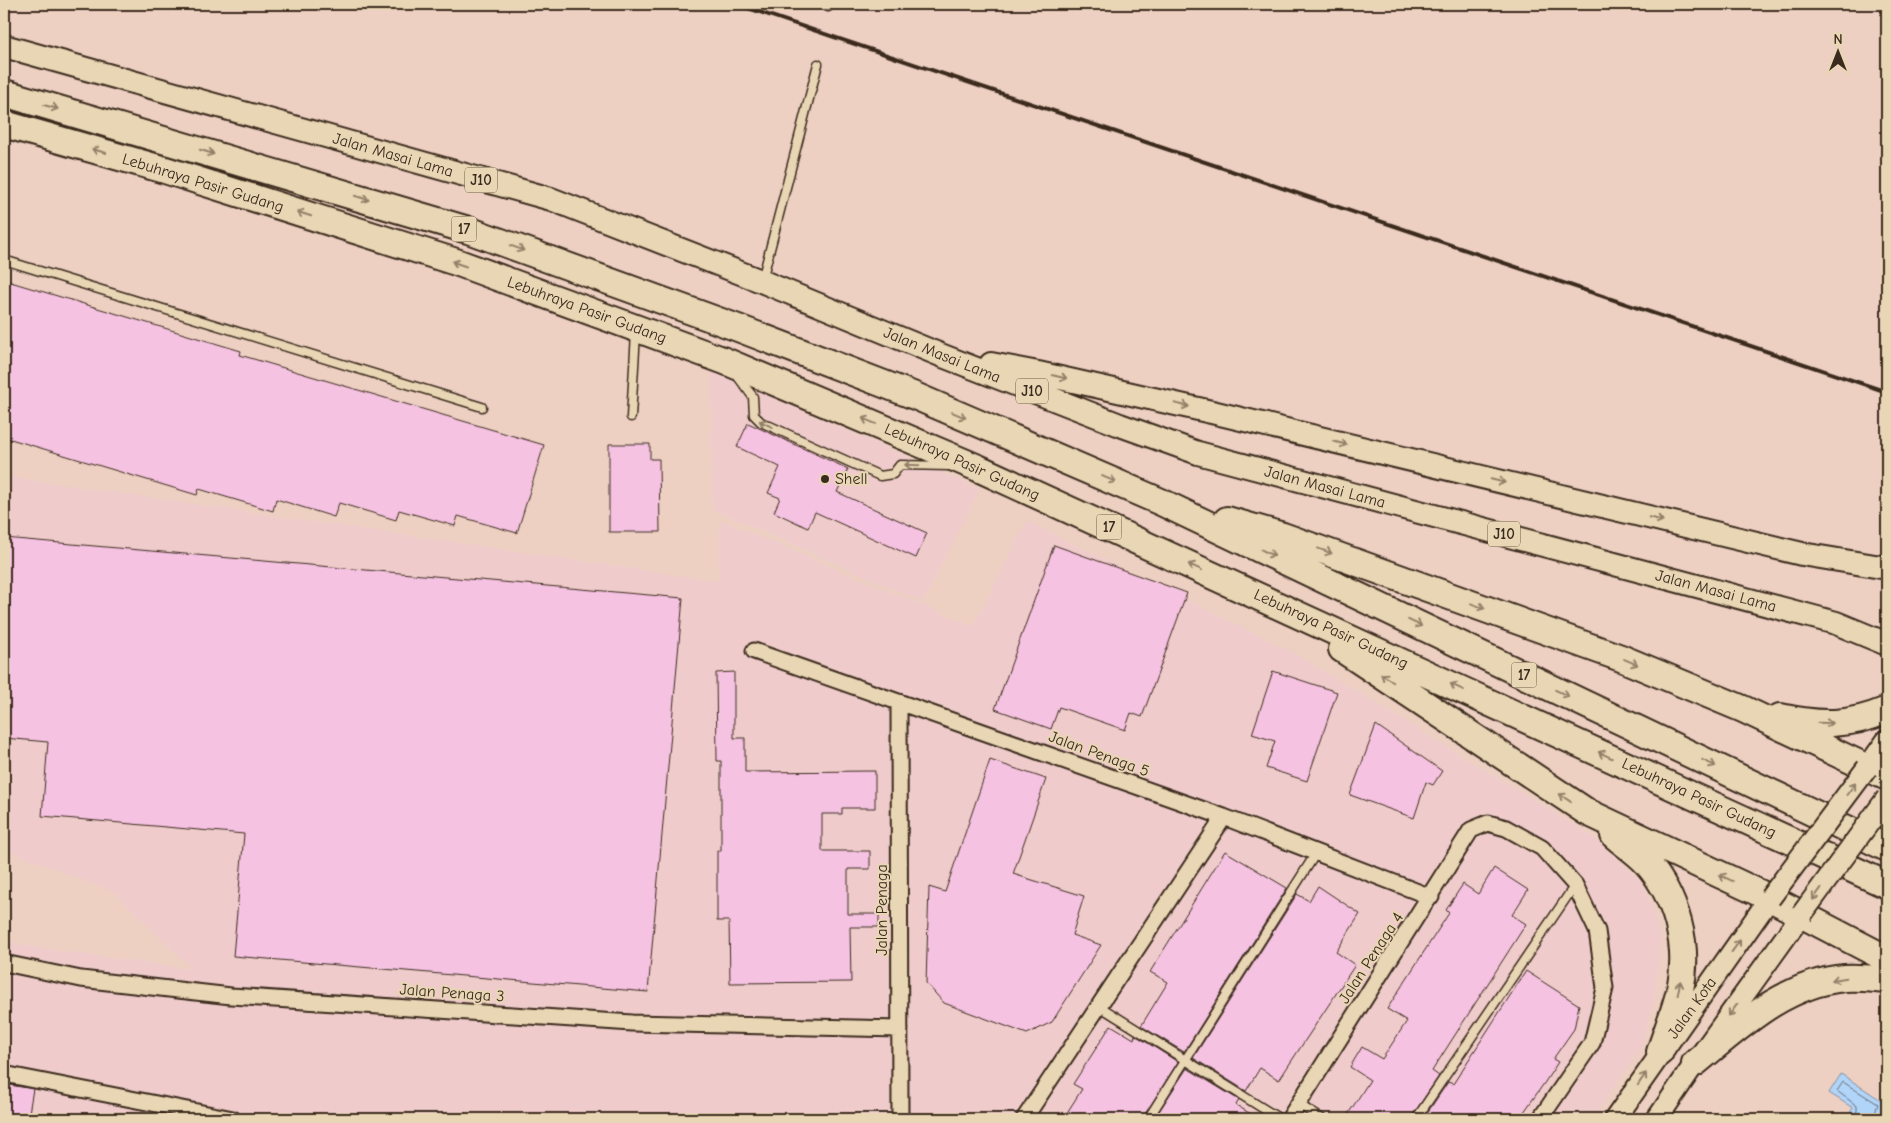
<svg xmlns="http://www.w3.org/2000/svg" width="1891" height="1123" viewBox="0 0 1891 1123" font-family="'Comic Neue',sans-serif">
<style>
.built{fill:#efcccb}
.water{fill:#b1d4f9;stroke:#8290a1}
.lines{fill:none;stroke-linecap:round;stroke-linejoin:round}
.shore{stroke:#6a6e76;stroke-width:1}
.building{fill:#f5c2e1;stroke:#3b2a1e}
.lane-casing{stroke:#3b2a1e;stroke-width:11}
.street-casing{stroke:#3b2a1e;stroke-width:19}
.secondary-casing{stroke:#3b2a1e;stroke-width:24}
.primary-casing{stroke:#3b2a1e;stroke-width:26}
.highway-casing{stroke:#3b2a1e;stroke-width:30}
.lane{stroke:#e9d6b4;stroke-width:8}
.street{stroke:#e9d6b4;stroke-width:15}
.secondary{stroke:#e9d6b4;stroke-width:20}
.primary{stroke:#e9d6b4;stroke-width:22}
.highway{stroke:#e9d6b4;stroke-width:26}
.rail{stroke:#3b2a1e;stroke-width:4}
.secondary-bridge-casing{stroke:#3b2a1e;stroke-width:24;stroke-linecap:butt}
.secondary-bridge{stroke:#e9d6b4;stroke-width:20}
.oneway{stroke:#928069}
.poi-dot{fill:#3b2a1e;stroke:#e9d6b4;stroke-width:2}
.labels{text-anchor:middle;dominant-baseline:central;stroke-width:4;stroke-linejoin:round;paint-order:stroke}
.shield{fill:#e9d6b4;stroke:#6f5e4b;stroke-width:1}
.shield-label{font-size:15px;font-weight:bold;fill:#3b2a1e}
.street-label{font-size:16px;fill:#3b2a1e;stroke:#e9d6b4}
.poi-label{font-size:16px;fill:#3b2a1e;stroke:#e9d6b4;text-anchor:start}
</style>
<rect width="100%" height="100%" fill="#edd0c2"/>
<filter id="ink" filterUnits="userSpaceOnUse"><feTurbulence type="fractalNoise" baseFrequency=".02" numOctaves="2"/><feDisplacementMap in="SourceGraphic" scale="10" xChannelSelector="R" yChannelSelector="G"/><feConvolveMatrix kernelMatrix="1 2 1 2 8 2 1 2 1" color-interpolation-filters="sRGB"/></filter>
<g filter="url(#ink)">
<!-- built -->
<path class="built" d="M711,370L980,489L923,602L712,509Z
M4,476L718,581L720,520L973,626L1027,521L1291,651L1591,835L1644,883L1661,937L1655,998L1641,1048L1592,1119H4V940L38,948L192,969L115,893L4,849Z"/>
<!-- water -->
<path class="water" d="M1841,1074L1887,1104L1877,1119H1846L1853,1108L1829,1093Z"/>
<g class="lines">
<!-- shore -->
<path class="shore" d="M1852,1119L1857,1111V1106L1837,1091L1843,1082L1878,1104L1873,1119"/>
</g>
<!-- building -->
<path class="building" d="M4,280L241,351L240,355L544,445L517,533L458,516L455,526L399,510L396,520L339,503L334,517L276,499L273,511L199,489L197,495L4,437Z
M748,423L848,469L837,492L927,533L916,558L815,512L808,528L774,512L780,498L768,493L780,467L737,447Z
M609,444H650V459H659L660,532H609Z
M4,538L683,598L648,992L233,956L244,834L42,816L48,742L4,738Z
M1054,545L1187,593L1142,717L1131,713L1125,730L1059,707L1051,729L995,709Z
M1273,671L1337,692L1307,781L1266,768L1275,741L1252,734Z
M734,672V738H745V772L875,771V808H842V814H822V851H870V869H848V914H879V927H850L851,982L730,983L729,921H717V851H721V761H717L716,673Z
M1376,725L1442,771L1433,785L1426,782L1414,818L1350,795Z
M990,760L1046,779L1013,874L1084,896L1072,935L1101,945L1052,1022L1027,1034L944,1003L926,983L929,887L945,892Z
M1225,851L1287,888L1184,1052L1141,1026L1168,982L1150,972Z
M1494,868L1528,890L1512,915L1526,924L1432,1071L1439,1076L1410,1119H1345L1370,1080L1350,1067L1362,1047L1382,1059L1407,1021L1387,1009L1449,913L1446,910L1463,884L1478,894Z
M1318,886L1360,914L1336,952L1355,965L1279,1080L1260,1068L1246,1091L1193,1058L1297,894L1309,901Z
M1526,971L1579,1005L1574,1029L1553,1059L1558,1062L1545,1082L1519,1119H1423L1448,1082L1453,1084Z
M1111,1025L1134,1039L1135,1035L1178,1062L1142,1119H1063L1082,1089L1073,1084Z
M1187,1068L1239,1100L1236,1105L1259,1119H1154Z
M4,1084L33,1089L28,1119H4Z"/>
<g class="lines">
<!-- lane casing -->
<g class="lane-casing">
<path id="lane" d="M828,7L829,4
M4,260L482,407
M762,280L818,64
M736,374L753,397L754,415L761,422L880,476L893,474L900,465L949,466
M631,417L636,333
M1099,1006L1280,1119
M1298,1104L1322,1119
M1148,1119L1316,853
M1416,1119L1575,885"/>
</g>
<!-- street casing -->
<g class="street-casing">
<path id="street" d="M754,651L1224,817L1431,897
M899,702L900,1119
M4,963L81,979L231,996L632,1023L900,1029
M4,1074L233,1119
M1024,1119L1224,817
M1289,1119L1471,830L1488,823L1506,828L1542,848L1575,885L1597,931L1605,988L1592,1043L1540,1119"/>
</g>
<!-- secondary casing -->
<g class="secondary-casing">
<path id="secondary" d="M1867,768L1887,740
M1615,1119L1770,898
M1657,1119L1695,1063L1802,914"/>
</g>
<!-- primary casing -->
<g class="primary-casing">
<path id="primary" d="M4,46L551,199L761,281L943,356L1120,425L1198,453L1836,623L1887,644
M991,364L1038,373L1216,413L1802,554L1887,568"/>
</g>
<!-- highway casing -->
<g class="highway-casing">
<path id="highway" d="M4,93L468,230L738,328L915,396L1161,502L1887,848
M4,124L165,170L456,262L725,361L978,468L1887,885
M1227,520L1283,536L1621,658L1743,709L1887,777
M1342,649L1587,812L1770,898L1887,959
M1780,717C1821,726 1849,726 1887,710
M1614,835C1624,844 1637,852 1646,862C1676,896 1690,945 1680,990C1675,1011 1667,1031 1660,1052
M1695,1063C1739,1027 1785,983 1845,978C1859,977 1874,979 1887,980"/>
</g>
<!-- lane -->
<use href="#lane" class="lane"/>
<!-- street -->
<use href="#street" class="street"/>
<!-- secondary -->
<use href="#secondary" class="secondary"/>
<!-- primary -->
<use href="#primary" class="primary"/>
<!-- highway -->
<use href="#highway" class="highway"/>
<!-- rail -->
<path class="rail" d="M736,4L1887,392"/>
<!-- secondary-bridge casing -->
<g class="secondary-bridge-casing">
<path id="secondary-bridge" d="M1770,898L1867,768
M1802,914L1887,798"/>
</g>
<!-- secondary-bridge -->
<use href="#secondary-bridge" class="secondary-bridge"/>
</g>
<!-- one-way arrows -->
<defs><path id="oneway-shaft" d="M-6 0H5M1.5-3L5.5 0L1.5 3" fill="none" stroke-width="1.6" stroke-linecap="round" stroke-linejoin="round" transform="scale(1.25)"/></defs>
<g class="oneway">
<use href="#oneway-shaft" transform="translate(51 107) rotate(16)"/>
<use href="#oneway-shaft" transform="translate(99 151) rotate(-164)"/>
<use href="#oneway-shaft" transform="translate(207 152) rotate(17)"/>
<use href="#oneway-shaft" transform="translate(362 198) rotate(17)"/>
<use href="#oneway-shaft" transform="translate(304 214) rotate(-162)"/>
<use href="#oneway-shaft" transform="translate(517 248) rotate(20)"/>
<use href="#oneway-shaft" transform="translate(459 264) rotate(-161)"/>
<use href="#oneway-shaft" transform="translate(1060 377) rotate(13)"/>
<use href="#oneway-shaft" transform="translate(1182 405) rotate(13)"/>
<use href="#oneway-shaft" transform="translate(959 415) rotate(23)"/>
<use href="#oneway-shaft" transform="translate(869 421) rotate(-157)"/>
<use href="#oneway-shaft" transform="translate(766 424) rotate(-154)"/>
<use href="#oneway-shaft" transform="translate(1340 443) rotate(14)"/>
<use href="#oneway-shaft" transform="translate(912 465) rotate(-178)"/>
<use href="#oneway-shaft" transform="translate(1109 479) rotate(23)"/>
<use href="#oneway-shaft" transform="translate(1498 481) rotate(14)"/>
<use href="#oneway-shaft" transform="translate(1656 519) rotate(13)"/>
<use href="#oneway-shaft" transform="translate(1325 551) rotate(20)"/>
<use href="#oneway-shaft" transform="translate(1268 553) rotate(26)"/>
<use href="#oneway-shaft" transform="translate(1195 567) rotate(-155)"/>
<use href="#oneway-shaft" transform="translate(1478 606) rotate(20)"/>
<use href="#oneway-shaft" transform="translate(1415 623) rotate(25)"/>
<use href="#oneway-shaft" transform="translate(1631 662) rotate(23)"/>
<use href="#oneway-shaft" transform="translate(1387 678) rotate(-146)"/>
<use href="#oneway-shaft" transform="translate(1457 687) rotate(-155)"/>
<use href="#oneway-shaft" transform="translate(1562 693) rotate(25)"/>
<use href="#oneway-shaft" transform="translate(1825 723) rotate(1)"/>
<use href="#oneway-shaft" transform="translate(1605 755) rotate(-155)"/>
<use href="#oneway-shaft" transform="translate(1709 763) rotate(25)"/>
<use href="#oneway-shaft" transform="translate(1851 789) rotate(-53)"/>
<use href="#oneway-shaft" transform="translate(1565 798) rotate(-146)"/>
<use href="#oneway-shaft" transform="translate(1726 878) rotate(-155)"/>
<use href="#oneway-shaft" transform="translate(1817 894) rotate(126)"/>
<use href="#oneway-shaft" transform="translate(1736 946) rotate(-54)"/>
<use href="#oneway-shaft" transform="translate(1839 979) rotate(170)"/>
<use href="#oneway-shaft" transform="translate(1679 988) rotate(-79)"/>
<use href="#oneway-shaft" transform="translate(1733 1010) rotate(126)"/>
<use href="#oneway-shaft" transform="translate(1642 1079) rotate(-56)"/>
</g>
</g>
<!-- markers -->
<circle class="poi-dot" cx="825" cy="479" r="5"/>
<g class="labels">
<!-- shield labels -->
<g class="shield">
<rect x="465" y="167.5" width="32" height="25" rx="4"/>
<rect x="451.5" y="216.5" width="25" height="25" rx="4"/>
<rect x="1016" y="378.5" width="32" height="25" rx="4"/>
<rect x="1096.5" y="514.5" width="25" height="25" rx="4"/>
<rect x="1488" y="521.5" width="32" height="25" rx="4"/>
<rect x="1511.5" y="662.5" width="25" height="25" rx="4"/>
</g>
<g class="shield-label">
<text x="481" y="180">J10</text>
<text x="464" y="229">17</text>
<text x="1032" y="391">J10</text>
<text x="1109" y="527">17</text>
<text x="1504" y="534">J10</text>
<text x="1524" y="675">17</text>
</g>
<!-- street labels -->
<g class="street-label">
<text transform="translate(393 155) rotate(16)">Jalan Masai Lama</text>
<text transform="translate(203 183) rotate(17)">Lebuhraya Pasir Gudang</text>
<text transform="translate(587 310) rotate(20)">Lebuhraya Pasir Gudang</text>
<text transform="translate(942 355) rotate(22)">Jalan Masai Lama</text>
<text transform="translate(962 462) rotate(24)">Lebuhraya Pasir Gudang</text>
<text transform="translate(1325 487) rotate(15)">Jalan Masai Lama</text>
<text transform="translate(1716 591) rotate(15)">Jalan Masai Lama</text>
<text transform="translate(1331 629) rotate(25)">Lebuhraya Pasir Gudang</text>
<text transform="translate(1099 754) rotate(20)">Jalan Penaga 5</text>
<text transform="translate(1699 798) rotate(25)">Lebuhraya Pasir Gudang</text>
<text transform="translate(882 910) rotate(-90)">Jalan Penaga</text>
<text transform="translate(1371 958) rotate(-57)">Jalan Penaga 4</text>
<text transform="translate(452 993) rotate(4)">Jalan Penaga 3</text>
<text transform="translate(1692 1008) rotate(-54)">Jalan Kota</text>
</g>
<!-- poi labels -->
<g class="poi-label">
<text x="835" y="479">Shell</text>
</g>
</g>
<!-- margin -->
<rect width="1891" height="1123" fill="none" stroke="#e9d6b4" stroke-width="20"/>
<rect x="10" y="10" width="1871" height="1103" fill="none" stroke="#3b2a1e" stroke-width="2" filter="url(#ink)"/>
<!-- north arrow -->
<g transform="translate(1838 52)" stroke="#e9d6b4" stroke-width="4" paint-order="stroke">
<path d="M0-4L9 19L0 12L-9 19Z" fill="#3b2a1e"/>
<text y="-8" font-size="14" font-weight="bold" text-anchor="middle" fill="#3b2a1e">N</text>
</g>
</svg>
